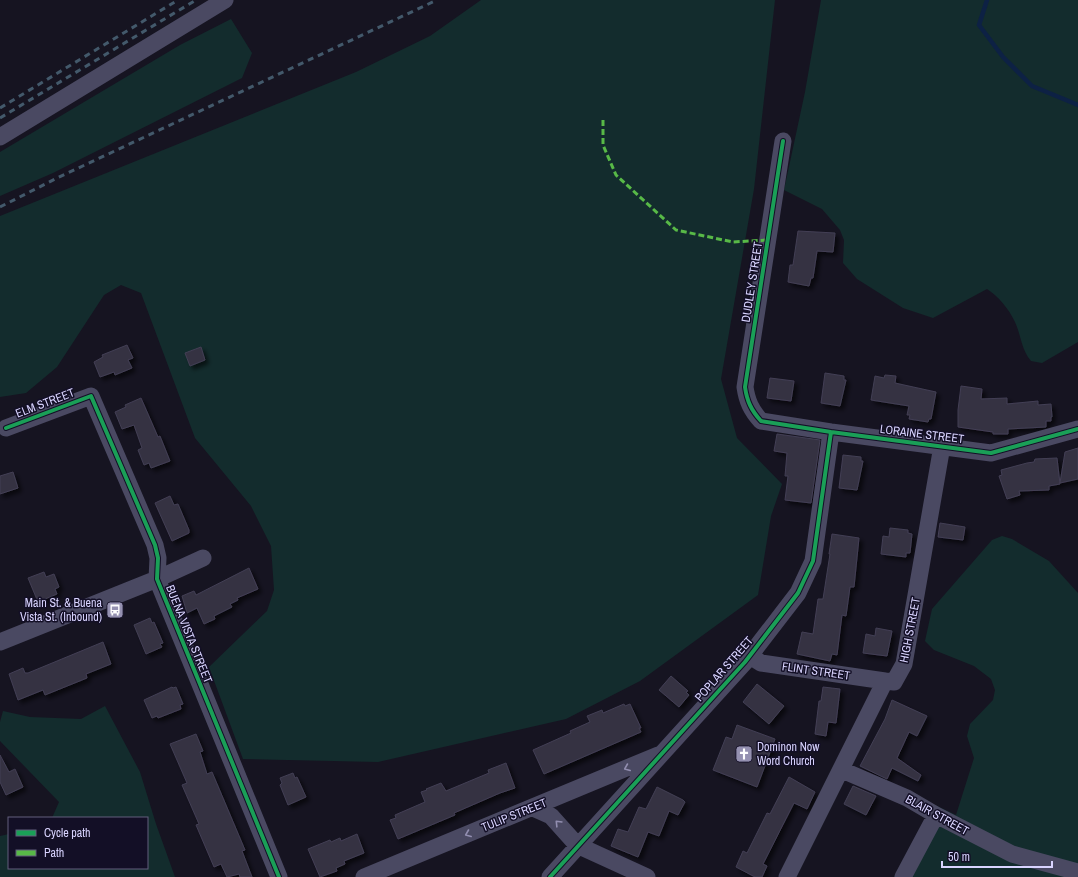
<svg xmlns="http://www.w3.org/2000/svg" width="1078" height="877" viewBox="0 0 1078 877" font-family="'Archivo Narrow',sans-serif">
<style>
.green{fill:#132c2d}
.lines{fill:none;stroke-linecap:round;stroke-linejoin:round}
.stream{stroke:#0d2144;stroke-width:4.5}
.building{fill:#343243;stroke:#433f54;filter:url(#shadow)}
.minor{stroke:#4a4962;stroke-width:17}
.rail{stroke:#43596b;stroke-width:3;stroke-dasharray:6 5;stroke-linecap:butt}
.quiet{stroke:#58b947;stroke-width:3;stroke-dasharray:6 3;stroke-linecap:butt}
.cycleway-casing{stroke:#130f26;stroke-width:6}
.cycleway{stroke:#1a9f57;stroke-width:4}
.oneway{stroke:#928eb0}
.labels{text-anchor:middle;dominant-baseline:central;stroke-width:3;stroke-linejoin:round;paint-order:stroke}
.street-label{font-size:12px;fill:#d9d4ff;stroke:#130f26}
.poi-label{font-size:12px;fill:#d9d4ff;stroke:#130f26;text-anchor:end}
</style>
<defs>
<filter id="shadow"><feDropShadow dx="3.5" dy="3.5" stdDeviation="2" flood-color="#0009"/></filter>
</defs>
<rect width="100%" height="100%" fill="#161421"/>
<!-- green -->
<path class="green" d="M481,0H775L754,189L721,379L737,438L782,484L771,516L758,595L640,681L566,719L378,762L243,759L209,667L267,611L274,590L271,546L251,506L195,438L141,293L121,285L104,295L57,367L26,393L0,397V216L356,72L430,36Z
M821,0H1078V342L1042,363L1031,361C1021,349 1021,335 1015,322C1009,309 998,296 987,289L933,318L903,308L857,279L843,263L844,240L840,230L822,209L784,190L805,92Z
M231,19L252,53L242,78L53,173L0,196V152L180,45Z
M1002,536L1012,539L1049,561L1078,593V877H894L935,805L956,815L974,758L967,736L970,724L993,700L995,690L991,679L974,666L934,650L925,641L932,609L992,540Z
M105,706L140,772L156,824L175,877H0V836L9,834V868H147V818H52L59,802L0,741V722L3,711L30,717L81,719Z"/>
<g class="lines">
<!-- stream -->
<path class="stream" d="M987,0L979,25L1003,57L1032,86L1078,105"/>
</g>
<!-- building -->
<path class="building" d="M798,231L835,233L833,252L817,251L813,278H811L809,286L788,282L790,265H793Z
M127,345L133,358L128,360L132,368L115,375L114,372L100,377L94,362L103,357L102,355Z
M201,347L205,360L190,366L185,353Z
M825,373L844,376V380H846L840,406L821,403Z
M885,375L896,376L895,383L936,392L931,419H929L928,422L909,419L910,415H907L909,406L871,400L875,376L884,378Z
M770,378L794,381L791,401L767,398Z
M961,386L982,389L981,399L1007,398V404L1038,401V405L1051,404L1052,417H1051V421H1046V427L1008,429V434H993V432L958,427V410Z
M141,398L158,437L160,436L170,461L151,468L149,463L144,465L138,450L142,448L134,425L122,429L115,412L126,407L125,405Z
M777,434L820,440L811,503L785,500L788,476H785L787,453L774,451Z
M1078,448V479L1060,483L1065,452Z
M843,455L861,457V461H863L857,490L839,488Z
M1057,458L1060,484L1049,486V490L1019,491L1020,495L1007,499L999,476L1002,475L1001,470L1027,463L1034,462L1035,459Z
M13,472L18,488L0,494V476Z
M170,496L174,505L178,504L189,530V533L172,541L155,503Z
M940,523L965,527L963,540L938,537Z
M890,528L908,530V533L912,534L910,553H906V557L881,554L883,536L889,537Z
M832,534L859,538L854,587H850L846,616L842,615L837,655L832,654L830,661L797,654L802,632L813,634L818,599H823L830,554H829Z
M249,568L258,589L237,598L238,600L230,604L232,607L214,616L215,619L204,624L197,608L187,613L182,596L194,591L196,595Z
M44,572L46,577L54,574L59,587L55,589L57,594L38,602L28,578Z
M150,618L152,623L154,622L163,643L160,644L162,647L146,654L134,625Z
M876,628L892,631L887,656L863,653L866,634L875,636Z
M103,642L111,664L86,674L87,678L45,695L43,690L18,700L9,674L23,668L25,673H28Z
M671,676L688,691L686,692L689,695L679,707L659,690Z
M757,684L784,706L769,724L743,702Z
M172,687L173,688L176,687L183,704L180,705L181,709L158,718L157,716L152,718L144,700Z
M823,687L840,689L836,723L828,722L826,736L815,734L819,701H821Z
M892,700L927,716L917,736L909,732L897,758L921,775L918,781L892,768L887,779L860,766L885,719Z
M624,704L625,706L630,704L641,728H639L641,732L544,774L533,750L571,733L570,731L590,722L587,716L602,710L603,713Z
M737,725L775,739L757,787L713,770L726,737L732,739Z
M196,734L203,751L200,752L207,774L212,772L245,850L242,851L252,877H240L239,874L227,877L221,864L214,867L196,825L199,824L182,785L187,783L170,744Z
M0,755L9,772L15,769L23,787L6,795L0,782Z
M506,763L515,788L500,793L454,813L455,815L398,839L390,820L396,818L395,815L425,802L421,792L427,790L426,789L441,783L446,791L489,773L488,770Z
M293,773L295,778L297,777L306,797L288,805L280,785L282,783L280,778Z
M789,777L815,792L807,809L794,803L763,864L767,866L762,877H755L736,867L743,851L747,853L767,813L770,814Z
M853,786L876,796L866,815L844,804Z
M657,787L683,800L685,802L678,815L669,811L659,836L648,832L638,857L611,846L618,829L628,832L639,807L646,809Z
M357,834L364,853L344,861L345,864L336,868L337,871L320,877L308,849L330,840L331,842L340,838L341,841Z"/>
<g class="lines">
<!-- minor -->
<path class="minor" d="M0,137L225,0
M783,141L745,387C747,401 751,410 761,421L831,432L991,453L1078,429
M6,428L91,396L155,545L158,558L157,579L279,877
M0,642L157,579L203,558
M750,656L761,663L885,681
M842,770L907,798L936,815L1012,854L1078,872
M533,808L551,816L577,845L647,877
M364,877L658,755
M550,877L745,662L798,593L813,561L831,432
M787,877L885,681L894,682L904,664L942,446
M903,877L936,815"/>
<!-- rail -->
<path class="rail" d="M0,108L178,0
M0,118L196,0
M0,207L57,178L437,0"/>
<!-- quiet -->
<path class="quiet" d="M603,120V145L616,175L676,230L733,242L768,240"/>
<!-- cycleway casing -->
<g class="cycleway-casing">
<path id="cycleway" d="M783,141L745,387C747,401 751,410 761,421L831,432L991,453L1078,429
M6,428L91,396L155,545L158,558L157,579L279,877
M550,877L745,662L798,593L813,561L831,432"/>
</g>
<!-- cycleway -->
<use href="#cycleway" class="cycleway"/>
</g>
<!-- one-way arrows -->
<defs><path id="oneway-chevron" d="M-2-3.5L2.5 0L-2 3.5" fill="none" stroke-width="1.6" stroke-linecap="round" stroke-linejoin="round"/></defs>
<g class="oneway">
<use href="#oneway-chevron" transform="translate(627 768) rotate(157)"/>
<use href="#oneway-chevron" transform="translate(558 823) rotate(-134)"/>
<use href="#oneway-chevron" transform="translate(468 834) rotate(158)"/>
</g>
<!-- icons -->
<defs>
<g id="bus-square" transform="scale(0.9)"><rect x="-9" y="-9" width="18" height="18" rx="4" fill="#9591b1" stroke="#130f26"/><path d="M-5-6H5V4H4V6H2V4H-2V6H-4V4H-5ZM-3.5-4V0h7V-4ZM-3.5 1.2v1.5H-2V1.2ZM2 1.2v1.5H3.5V1.2Z" fill="#fff"/></g>
<g id="church-square" transform="scale(0.9)"><rect x="-9" y="-9" width="18" height="18" rx="4" fill="#9591b1" stroke="#130f26"/><path d="M-1.2-6h2.4v3.5h3.3v2.4h-3.3V6h-2.4V-.1h-3.3v-2.4h3.3Z" fill="#fff"/></g>
</defs>
<g fill-rule="evenodd">
<use href="#bus-square" x="115" y="610"/>
<use href="#church-square" x="744" y="754"/>
</g>
<g class="labels">
<!-- street labels -->
<g class="street-label">
<text transform="translate(752 282) rotate(-81)">DUDLEY STREET</text>
<text transform="translate(45 403) rotate(-21)">ELM STREET</text>
<text transform="translate(922 434) rotate(7)">LORAINE STREET</text>
<text transform="translate(910 630) rotate(-79)">HIGH STREET</text>
<text transform="translate(189 634) rotate(68)">BUENA VISTA STREET</text>
<text transform="translate(724 669) rotate(-49)">POPLAR STREET</text>
<text transform="translate(816 671) rotate(8)">FLINT STREET</text>
<text transform="translate(514 815) rotate(-22)">TULIP STREET</text>
<text transform="translate(937 815) rotate(29)">BLAIR STREET</text>
</g>
<!-- poi labels -->
<g class="poi-label">
<text x="102" y="603">Main St. &amp; Buena<tspan x="102" dy="14">Vista St. (Inbound)</tspan></text>
<text x="757" y="747" text-anchor="start">Dominon Now<tspan x="757" dy="14">Word Church</tspan></text>
</g>
</g>
<!-- legend -->
<rect x="8" y="817" width="140" height="52" fill="#130f26" stroke="#625e7d"/>
<rect x="16" y="830" width="20" height="6" fill="#1a9f57" stroke="#625e7d"/>
<text x="44" y="837" font-size="12" fill="#d9d4ff">Cycle path</text>
<rect x="16" y="850" width="20" height="6" fill="#58b947" stroke="#625e7d"/>
<text x="44" y="857" font-size="12" fill="#d9d4ff">Path</text>
<!-- scale -->
<path d="M942 861v6h110v-6" fill="none" stroke="#d9d4ff" stroke-width="2"/>
<text x="948" y="861" font-size="12" fill="#d9d4ff" stroke="#130f26" stroke-width="3" paint-order="stroke">50 m</text>
</svg>
